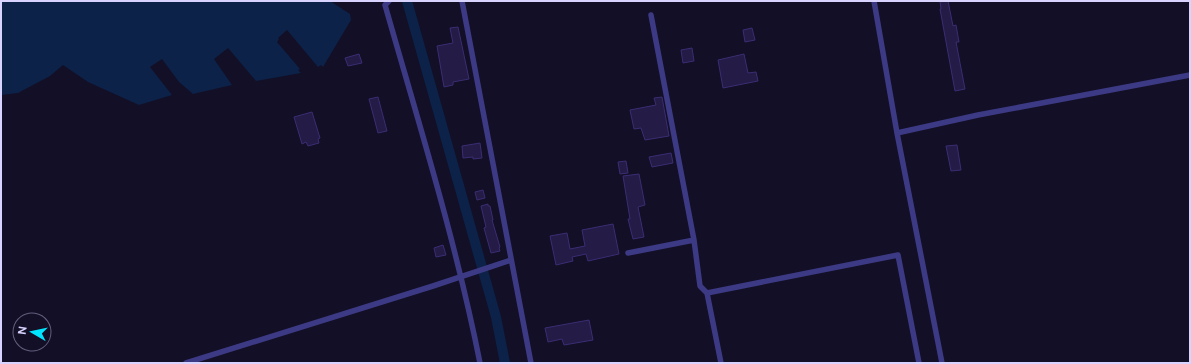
<svg xmlns="http://www.w3.org/2000/svg" width="1191" height="364" viewBox="0 0 1191 364" font-family="'Public Sans',sans-serif">
<style>
.water{fill:#0c2248}
.lines{fill:none;stroke-linecap:round;stroke-linejoin:round}
.canal{stroke:#0c2248;stroke-width:10}
.building{fill:#241b47;stroke:#3b2d73}
.service{stroke:#3d3a85;stroke-width:5.5}
</style>
<rect width="100%" height="100%" fill="#130f26"/>
<!-- water -->
<path class="water" d="M1,1H330L350,14L351,20L323,67L321,65L318,67L287,30L278,38L279,39L277,42L300,69L298,70L301,73L256,81L228,48L214,59L232,85L193,94L179,82L162,59L150,67L172,95L139,105L88,82L63,65L50,76L18,93L1,95Z"/>
<g class="lines">
<!-- canal -->
<path class="canal" d="M407,1L496,317L505,363"/>
</g>
<!-- building -->
<path class="building" d="M940,1H948L953,26L956,25L959,42H956L965,89L955,91L940,9H941Z
M458,27L469,79L453,82V85L444,87L437,46L453,43L450,28Z
M752,28L755,40L745,42L743,30Z
M692,48L694,61L683,63L681,50Z
M359,54L362,63L348,66L345,58Z
M744,54L748,73L756,72L758,81L723,88L718,60Z
M378,97L387,131L378,133L369,99Z
M662,97L669,136L645,140L641,128L634,129L630,110L656,105L654,98Z
M312,112L320,138L318,139L319,143L308,146L306,142L302,144L294,117Z
M480,143L482,158L473,159V157L463,158L462,146Z
M957,145L961,170L951,171L946,146Z
M671,153L673,163L652,167L649,157Z
M626,161L628,173L620,174L618,162Z
M639,174L645,205L638,207L644,237L633,239L628,219H630L623,176Z
M483,190L485,198L477,200L475,192Z
M488,204V206H490L493,220H492L500,247L499,248L500,251L491,253L484,228L486,227L481,206Z
M613,224L619,254L588,261L586,254L572,257L573,261L556,265L550,236L567,233L570,249L585,246L582,230Z
M443,245L446,255L436,257L434,248Z
M589,320L593,340L564,345L562,339L548,342L545,328Z"/>
<g class="lines">
<!-- service -->
<path class="service" d="M389,1L385,5C419,124 456,242 480,363
M462,1L531,363
M874,1L897,133L942,363
M651,15L694,240L700,286L707,293L721,363
M897,133L978,115L1190,75
M628,253L694,240
M707,293L898,255L919,363
M186,363L433,286L511,260"/>
</g>
<!-- border -->
<rect width="1191" height="364" fill="none" stroke="#d9d4ff" stroke-width="4"/>
<!-- north arrow -->
<g transform="translate(32 332) rotate(279)"><circle r="19" fill="#130f26" stroke="#625e7d"/>
<path d="M0-3L7 15L0 10L-7 15Z" fill="#00e5ff"/>
<text y="-6" font-size="11" font-weight="bold" text-anchor="middle" fill="#d9d4ff">N</text>
</g>
</svg>
